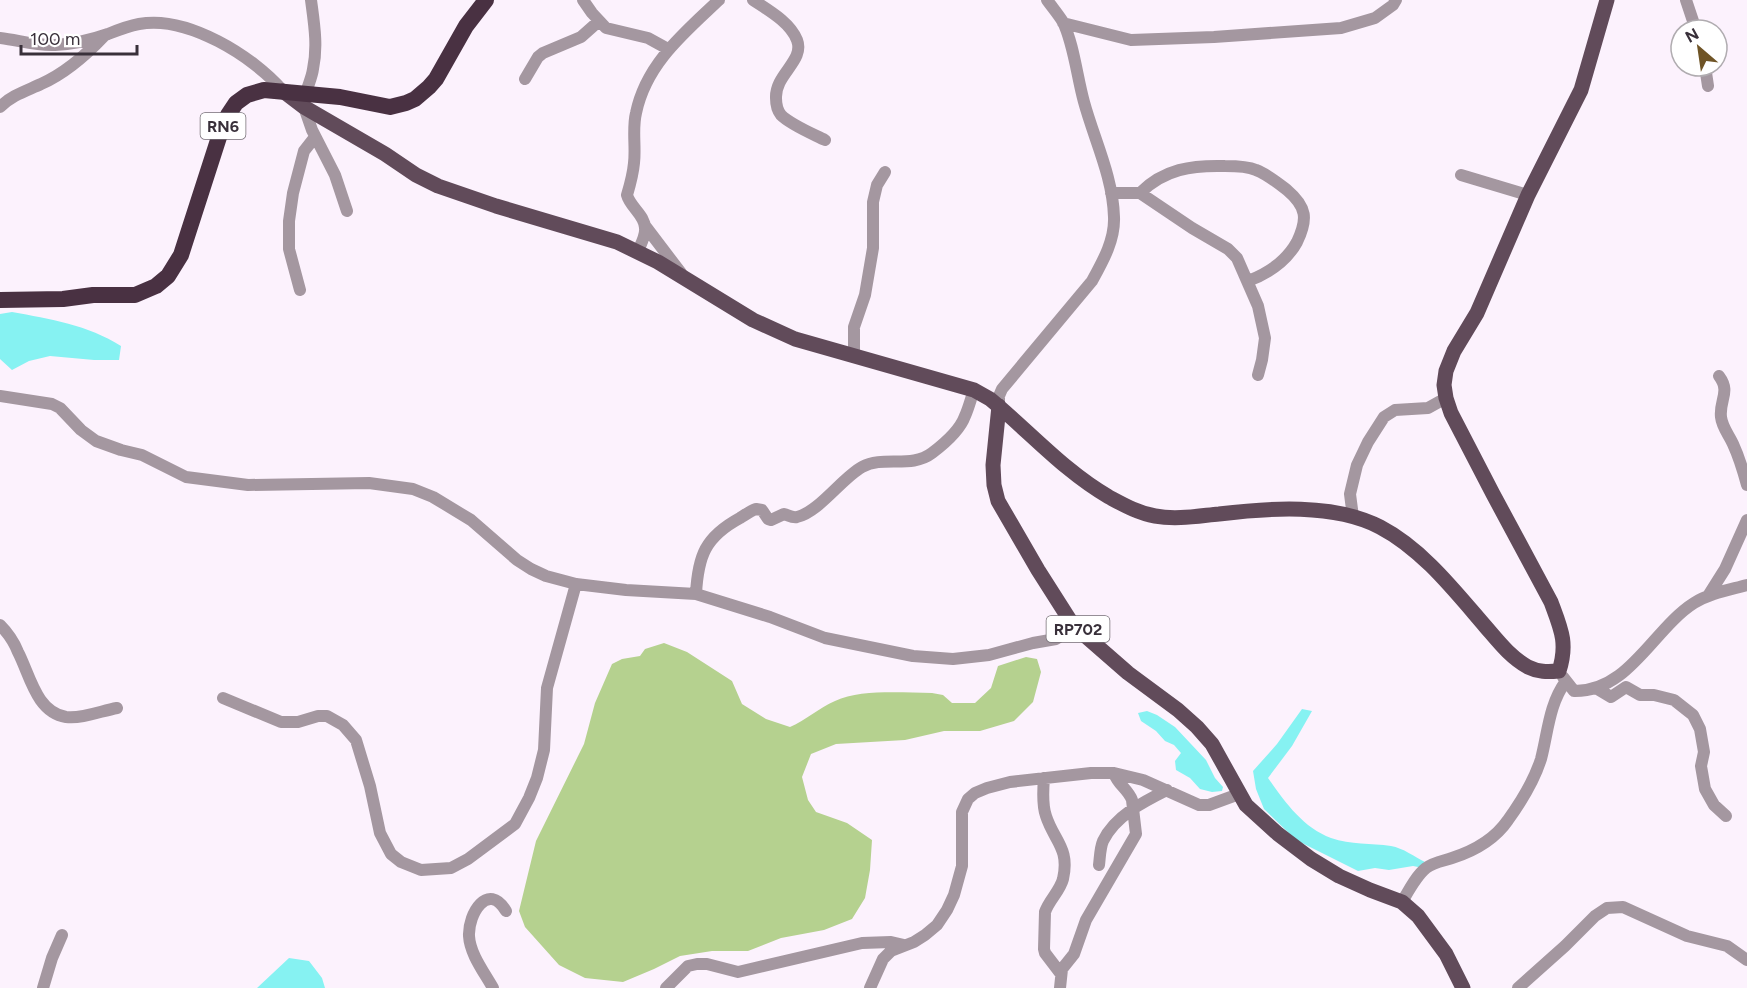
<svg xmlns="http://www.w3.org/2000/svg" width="1747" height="988" viewBox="0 0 1747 988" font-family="Figtree,sans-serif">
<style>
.green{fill:#b5d18f}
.water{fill:#86f2f2}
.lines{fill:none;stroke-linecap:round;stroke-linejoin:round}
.minor{stroke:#a497a0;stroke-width:12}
.major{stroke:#614b5a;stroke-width:15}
.highway{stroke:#493142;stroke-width:16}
.labels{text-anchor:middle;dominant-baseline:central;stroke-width:6;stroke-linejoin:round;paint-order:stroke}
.shield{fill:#fff;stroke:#746e75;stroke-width:1.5}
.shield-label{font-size:16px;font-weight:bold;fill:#39303a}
</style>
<rect width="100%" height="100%" fill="#fcf2fd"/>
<!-- green -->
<path class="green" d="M664,643L687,652L732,681L742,704L766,719L790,727C806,720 819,708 835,701C861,689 902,693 932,693L943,695L952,703H975L991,688L998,666L1026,657L1037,659L1041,672L1033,702L1014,721L980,731H944L905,740L836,744L811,754L802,777L808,800L816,812L847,823L872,840L870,870L865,898L852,919L824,930L781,938L748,951H712L680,956L654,969L623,982L585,978L559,965L525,927L519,911L536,841L584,744L595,703L612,664L622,659L640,656L645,649Z"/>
<!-- water -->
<path class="water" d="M12,312C50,319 88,325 121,346L119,360H94L50,356L29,361L12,370L0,359V314Z
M1302,709L1312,711L1292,746L1268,778C1284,801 1303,828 1331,838C1351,845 1371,843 1391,846C1403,848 1415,857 1425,862L1423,868L1413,866L1389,870L1375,868L1358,871L1296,840L1264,809L1256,789L1253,771L1277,744Z
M1147,711L1157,715L1175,727L1206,760L1215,778L1223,787L1222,791L1212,792L1200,789L1190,778L1176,770L1175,761L1181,753L1174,745L1165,741L1156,731L1141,721L1138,713Z
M289,958L309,961L322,978L325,988H257Z"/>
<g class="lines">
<!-- minor -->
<path class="minor" d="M583,0L592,13L606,28L648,38L668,49
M753,0C768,10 790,22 797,40C805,61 775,74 776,98C776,104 777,110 781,115C791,125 813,134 825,140
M1686,0L1696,30
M1063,23L1131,40L1214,37L1341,28L1375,18L1393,5L1396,0
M0,38C18,40 36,46 55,45C73,44 91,40 108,34C118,30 128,26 139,24C187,15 253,56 283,91
M1705,66L1708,86
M525,79L538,57L543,53L581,37L599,21
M306,93C308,85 312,77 313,69C318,46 314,23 311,0
M0,107C12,95 26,91 41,84C66,73 86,55 104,36
M304,107L312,130L335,175L347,211
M1461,175L1528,195
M1111,193H1140L1192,228L1228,249L1237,258L1258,306L1265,338L1262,360L1258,375
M1140,193C1164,169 1192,165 1225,166C1235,166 1247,166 1256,170C1267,174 1278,183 1287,190C1307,207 1308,219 1297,242C1286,262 1269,273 1248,281
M646,227L681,273
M638,251C641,244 646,235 645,228C645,215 630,207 627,195C630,185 633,174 634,163C636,147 632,129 636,113C646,64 684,33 719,0
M300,290L289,249V221L293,193L304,151L315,137
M854,357V327L865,295L873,248V202L877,185L885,172
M1719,376C1731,392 1719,400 1721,417C1722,427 1729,435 1733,444C1739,457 1743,470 1747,485
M0,396L52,404L60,408L81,430L96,441L121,450L142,455L186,477L248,485L369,483L413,489L433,497L471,520L517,560L531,569L546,576L576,584L626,590L696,594L770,617L825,638L913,656L953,659L989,655L1033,643L1056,639L1064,634L1073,625
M999,406V396L1002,389L1092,281C1103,261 1115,240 1114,217C1113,177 1094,139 1084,102C1077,77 1074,45 1063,22C1058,14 1052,7 1047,0
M1353,517L1350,494L1357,465L1368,442L1384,417L1395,410L1428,408L1446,398
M696,594C698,556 705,537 740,518C745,515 750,511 756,509L762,510L768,519L771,520L784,514C788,515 792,518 797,517C819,512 842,478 862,467C884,455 911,469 932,453C944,444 960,430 965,416C969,407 971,398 974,390
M1708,596L1725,569L1747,520
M0,625C7,632 14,642 18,652C30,675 36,712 66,717C82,719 101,711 117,708
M1563,677L1574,691C1629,692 1653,629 1694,603C1710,593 1729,590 1747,585
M1596,688L1611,697L1626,687L1640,695H1654L1674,700L1693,715L1700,729L1704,752L1701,766L1705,789L1714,805L1726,816
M223,698L281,722H298L318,716H327L343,725L356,740L370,786L380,833L391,854L401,862L421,870L451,868L468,859L515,824L529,798L537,778L544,750L547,688L576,584
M1044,778C1043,790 1042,805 1046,816C1054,841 1070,848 1063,879C1060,891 1049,900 1045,912L1044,949L1045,953L1061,974
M1099,865C1100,857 1100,848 1103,841C1115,816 1143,802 1167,790
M1402,902C1409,890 1416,876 1426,868C1434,862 1443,861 1452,858C1474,851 1495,839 1508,820C1521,802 1534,781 1541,759C1548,732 1549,704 1566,681
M43,988L52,958L62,935
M493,988C484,972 470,954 469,936C468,914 488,881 506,911
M666,988L688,966L697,964H707L738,972L862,943L891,942L904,945
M870,988L883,959L891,951L914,942L925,935L937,925L947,910L954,895L962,866V812L968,799L975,793L987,788L1010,782L1091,773H1114L1143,780L1199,805H1209L1239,794
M1060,988L1062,969L1074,954L1086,920L1136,834L1132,800C1128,789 1118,785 1114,773
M1518,988L1565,946L1595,916L1607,908L1623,907L1687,936L1727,946L1747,960"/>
<!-- major -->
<path class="major" d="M283,91L304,107L385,154L416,175L438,186L496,206L617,242L658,262L753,320L795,339L974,390L990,399C1030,432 1064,471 1109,497C1124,505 1138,513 1155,516C1176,520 1198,516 1219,514C1268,508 1334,503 1380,527C1422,549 1454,590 1485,626C1498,641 1510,657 1528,667C1538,672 1547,672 1559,671C1568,643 1561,629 1551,602L1493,494L1451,413L1446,398L1444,385L1446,371L1454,351L1477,313L1528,195L1581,90L1607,0
M999,406L993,465L994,485L998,501L1038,570L1073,625L1128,673L1178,710L1197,727L1212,744L1246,805L1278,834L1311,859L1339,876L1370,890L1402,902L1418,916L1446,954L1463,988"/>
<!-- highway -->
<path class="highway" d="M0,300L63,299L93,295H135L156,286L168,276L181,255L220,134L228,115L236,103L247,95L264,90L340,97L390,107L406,103L415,99L429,87L436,79L466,26L486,0"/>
</g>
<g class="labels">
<!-- shield labels -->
<g class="shield">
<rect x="200.5" y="113" width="45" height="26" rx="4.5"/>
<rect x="1046.5" y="616" width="63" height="26" rx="4.5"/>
</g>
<g class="shield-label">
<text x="223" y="126">RN6</text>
<text x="1078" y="629">RP702</text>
</g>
</g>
<!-- north arrow -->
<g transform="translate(1699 48) rotate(331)"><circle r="28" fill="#ffffff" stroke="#b0acb0" stroke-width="1.5"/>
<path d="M0-4.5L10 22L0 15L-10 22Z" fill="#6f5426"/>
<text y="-9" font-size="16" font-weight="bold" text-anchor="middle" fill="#39303a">N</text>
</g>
<!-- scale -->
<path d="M21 45v9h116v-9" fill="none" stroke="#39303a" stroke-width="3"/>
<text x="30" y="45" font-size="18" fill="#39303a" stroke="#ffffff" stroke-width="4.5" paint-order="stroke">100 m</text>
</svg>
